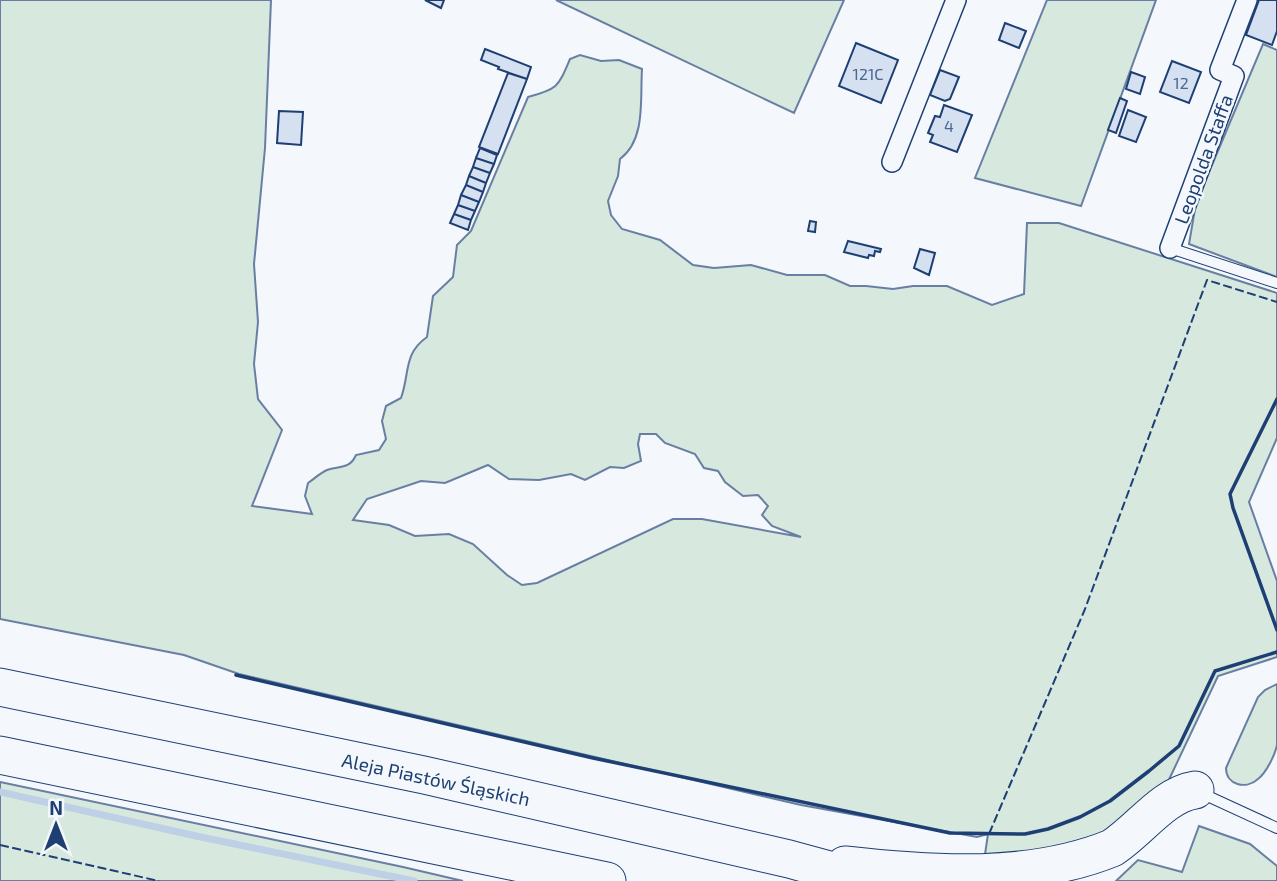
<svg xmlns="http://www.w3.org/2000/svg" width="1277" height="881" viewBox="0 0 1277 881" font-family="'Exo 2',sans-serif">
<style>
.green{fill:#d7e8df;stroke:#687fa3;stroke-width:2;fill-rule:evenodd}
.lines{fill:none;stroke-linecap:round;stroke-linejoin:round}
.stream{stroke:#bed0e5;stroke-width:7}
.building{fill:#d5e0f0;stroke:#1d3f73;stroke-width:2}
.lane-casing{stroke:#1d3f73;stroke-width:12}
.street-casing{stroke:#1d3f73;stroke-width:22}
.highway-casing{stroke:#1d3f73;stroke-width:39}
.lane{stroke:#f4f7fb;stroke-width:10}
.street{stroke:#f4f7fb;stroke-width:19}
.highway{stroke:#f4f7fb;stroke-width:37}
.fence{stroke:#1d3f73;stroke-width:2;stroke-dasharray:9 3.5;stroke-linecap:butt}
.wall{stroke:#1d3f73;stroke-width:3.5}
.labels{text-anchor:middle;dominant-baseline:central;stroke-width:5;stroke-linejoin:round;paint-order:stroke}
.number-label{font-size:16px;fill:#4b6792}
.street-label{font-size:19px;fill:#1d3f73;stroke:#f4f7fb}
</style>
<rect width="100%" height="100%" fill="#f4f7fb"/>
<!-- green -->
<path class="green" d="M0,0H271L265,148L254,264L258,322L254,364L258,399L282,430L252,506L312,514L305,496L308,483C314,479 320,473 327,470C340,466 350,469 356,455L379,450L386,439L382,421L386,406L401,398C410,373 403,354 427,337L433,296L453,277L457,245L471,231L528,97C558,89 558,87 570,59L580,55L601,61L619,60L642,69C640,99 646,140 620,159L618,176L608,201L611,215L622,229L660,240L693,265L714,268L751,265L787,275H825L850,286H866L893,289L913,286H947L992,305L1024,294L1027,223H1059L1277,293V438L1249,502L1277,581V657L1218,676L1165,788L1114,830L983,868L988,834L977,837L801,805L239,674L184,655L0,619ZM640,434H656L665,443L695,454L704,468L718,471L725,482L743,496L758,495L768,506L762,515L772,526L801,537L702,519H673L537,583L522,585L507,575L473,544L449,534L415,536L389,525L353,520L367,499L421,481L445,483L488,465L509,479L539,480L571,474L585,480L610,467L624,468L641,461L638,444Z
M556,0H844L794,113Z
M1047,0H1156L1081,206L975,178Z
M1263,44L1277,50V277L1189,244L1196,203Z
M1277,684C1277,701 1277,729 1277,745C1275,755 1266,773 1258,779C1246,790 1226,785 1226,768L1258,697L1265,690Z
M0,782L403,867L463,881H0Z
M1199,826L1250,844L1277,866V881H1116L1138,860L1182,872Z"/>
<g class="lines">
<!-- stream -->
<path class="stream" d="M0,792L196,836L414,881"/>
</g>
<!-- building -->
<path class="building" d="M425,0H444L441,8Z
M1259,0H1277V31L1272,45L1246,35Z
M1005,23L1026,31L1019,48L999,40Z
M856,43L898,60L881,103L839,86Z
M485,49L531,67L527,79L498,69L499,67L481,60Z
M1172,61L1201,72L1189,103L1160,92Z
M940,70L959,77L950,99L945,101L930,95Z
M1131,72L1145,77L1140,94L1126,89Z
M508,73L527,79L498,154L479,147Z
M1120,98L1127,101L1116,133L1108,130Z
M944,105L972,115L957,152L930,142L933,135L928,133L935,116L940,117Z
M1128,110L1146,117L1136,142L1119,136Z
M279,111L303,112L301,145L277,143Z
M480,148L497,155L494,164L476,158Z
M476,158L494,164L490,173L473,167Z
M473,167L490,173L486,183L469,176Z
M469,176L486,183L483,192L466,185Z
M466,185L483,192L479,202L461,195Z
M461,195L479,202L475,211L458,205Z
M458,205L475,211L471,220L454,214Z
M454,214L471,220L468,230L450,223Z
M810,221L816,222L815,232L808,231Z
M848,241L881,249L880,252L875,251L874,256L869,255L868,258L844,252Z
M920,249L935,253L929,275L914,268Z"/>
<g class="lines">
<!-- lane casing -->
<g class="lane-casing">
<path id="lane" d="M1170,248L1277,283
M1201,793L1277,828"/>
</g>
<!-- street casing -->
<g class="street-casing">
<path id="street" d="M892,162L956,0
M1170,248L1234,76L1220,70L1247,0"/>
</g>
<!-- highway casing -->
<g class="highway-casing">
<path id="highway" d="M0,687L424,775L789,859L870,881
M0,755L607,881
M845,865C934,875 1031,881 1112,848C1139,831 1163,795 1195,790"/>
</g>
<!-- lane -->
<use href="#lane" class="lane"/>
<!-- street -->
<use href="#street" class="street"/>
<!-- highway -->
<use href="#highway" class="highway"/>
<!-- fence -->
<path class="fence" d="M989,834L1085,609L1207,280L1277,302
M0,845L159,881"/>
<!-- wall -->
<path class="wall" d="M1277,399L1230,494L1233,508L1277,630
M236,675L593,758L950,833L1025,834L1048,829L1080,817L1110,801L1149,771L1179,746L1215,671L1277,652"/>
</g>
<g class="labels">
<!-- number labels -->
<g class="number-label">
<text x="868" y="73">121C</text>
<text x="1181" y="82">12</text>
<text x="949" y="125">4</text>
</g>
<!-- street labels -->
<g class="street-label">
<text transform="translate(1203 159) rotate(-70)">Leopolda Staffa</text>
<text transform="translate(436 779) rotate(12)">Aleja Piastów Śląskich</text>
</g>
</g>
<!-- north arrow -->
<g transform="translate(56 825)" stroke="#f4f7fb" stroke-width="5" paint-order="stroke">
<path d="M0-5L12 26L0 18L-12 26Z" fill="#1d3f73"/>
<text y="-10" font-size="19" font-weight="bold" text-anchor="middle" fill="#1d3f73">N</text>
</g>
</svg>
